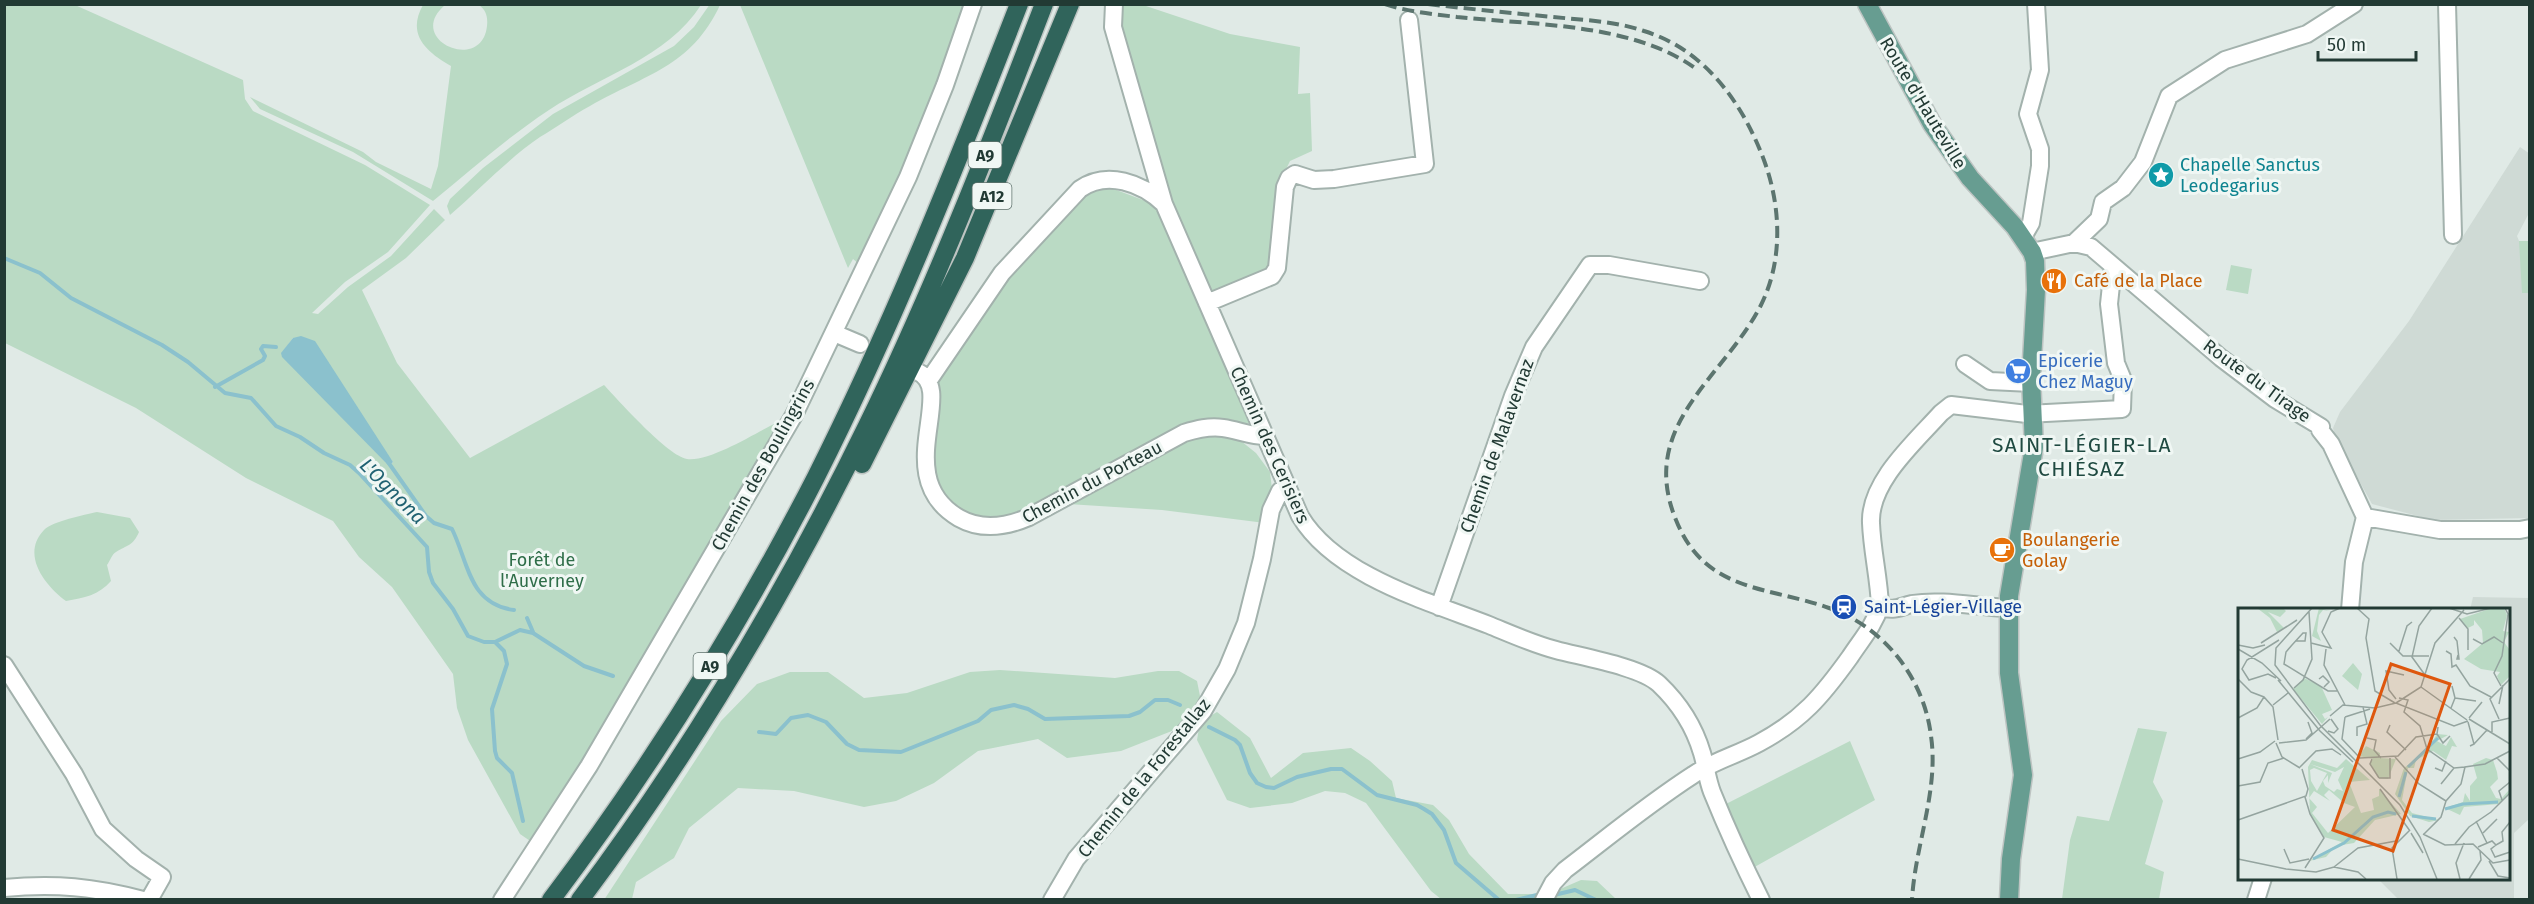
<svg xmlns="http://www.w3.org/2000/svg" width="2534" height="904" viewBox="0 0 2534 904" font-family="'Fira Sans',sans-serif">
<style>
.built{fill:#cfdad5}
.green{fill:#badac4;fill-rule:evenodd}
.water{fill:#8bc1cd}
.lines{fill:none;stroke-linecap:round;stroke-linejoin:round}
.stream{stroke:#8bc1cd;stroke-width:4}
.minor-casing{stroke:#a3b2ad;stroke-width:20}
.major-casing{stroke:#bdc4c2;stroke-width:21}
.highway-casing{stroke:#bdc4c2;stroke-width:21}
.minor{stroke:#fff;stroke-width:16}
.major{stroke:#679d91;stroke-width:18}
.highway{stroke:#30645b;stroke-width:18}
.rail{stroke:#5c756f;stroke-width:4;stroke-dasharray:12 6;stroke-linecap:butt}
.labels{text-anchor:middle;dominant-baseline:central;stroke-width:6;stroke-linejoin:round;paint-order:stroke}
.shield{fill:#f0f7f4;stroke:#60736e;stroke-width:1.5}
.shield-label{font-size:16px;font-weight:bold;fill:#223a34}
.street-label{font-size:18px;fill:#223a34;stroke:#f0f7f4}
.culture-label{font-size:18px;fill:#0d838f;stroke:#f0f7f4;text-anchor:start}
.food-label{font-size:18px;fill:#c56008;stroke:#f0f7f4;text-anchor:start}
.shop-label{font-size:18px;fill:#366cbe;stroke:#f0f7f4;text-anchor:start}
.park-label{font-size:18px;fill:#2f6e49;stroke:#f0f7f4}
.transit-label{font-size:18px;fill:#164399;stroke:#f0f7f4;text-anchor:start}
.water-label{font-size:20px;font-style:italic;fill:#206272;stroke:#f0f7f4}
.quarter-label{font-size:21px;letter-spacing:1.5px;fill:#1f4a41;stroke:#f0f7f4}
.inset-river{fill:none;stroke:#8bc1cd;stroke-width:3}
.inset-road{fill:none;stroke:#94a49f;stroke-width:1.5}
.view{fill:#de570e;fill-opacity:0.15;stroke:#de570e;stroke-width:3}
.inset-edge{fill:none;stroke:#223a34;stroke-width:3}
</style>
<rect width="100%" height="100%" fill="#e0eae6"/>
<!-- built -->
<path class="built" d="M2520,147L2530,154L2529,213L2517,236L2519,241H2530L2529,518L2433,520L2372,504L2336,439L2333,428L2340,412L2409,321Z
M2473,597L2529,598V819L2514,833V899H2398L2378,879L2508,878V610H2470Z"/>
<!-- green -->
<path class="green" d="M710,4L720,5C691,67 646,74 590,106C573,115 557,127 540,137C509,158 479,190 450,215L447,206L450,199L483,168L553,114L674,46L694,27Z
M5,5H75L243,80L245,99L253,111L365,165L430,205L388,252L345,282L312,313L318,314L348,287L391,256L434,209L445,220L406,258L362,290L397,363L470,458L604,385C619,401 668,456 687,459C710,462 755,433 776,423L780,426L536,845L520,834L468,740L457,708L453,674L392,587L359,557L333,521L246,478L136,408L5,343ZM293,338L393,462L390,465L282,353Z
M423,5H445C404,40 482,74 487,26C488,17 486,10 479,5H701C667,58 600,76 549,110C508,137 471,170 433,201L353,152L260,109L250,97L363,152L376,162L431,189L438,166L451,66C427,52 406,35 423,5Z
M740,5H964L923,122L859,264L853,259L848,268Z
M1123,5H1143L1230,34L1300,47L1298,94L1310,93L1312,151L1290,161L1279,184L1271,267L1217,293L1210,292L1168,199L1123,47L1120,13Z
M1103,185L1159,206L1251,418L1249,423L1243,425L1212,420L1023,515C982,527 966,513 932,492V388L970,318L1089,187Z
M2519,241H2529V293H2522Z
M2231,265L2252,269L2248,294L2226,290Z
M1211,434L1241,441L1256,453L1270,472L1272,489L1265,523L1162,510L1068,504L1191,435Z
M97,512L130,518L139,532C133,546 127,545 116,552C112,554 110,561 107,565L111,581C99,595 84,598 66,601C46,586 20,555 44,530C53,521 84,515 97,512Z
M1000,670L1115,678L1158,671H1179L1197,681L1203,711L1182,727L1121,751L1067,758L1038,739L978,751L934,783L896,801L864,807L794,791L738,788L689,828L674,858L636,882L632,899L604,900L721,721L757,684L790,672H828L864,698L907,693L970,672Z
M1217,712L1250,738L1271,778L1303,753L1351,748L1370,761L1392,781L1396,798L1433,805L1449,820L1469,854L1508,894H1540L1539,899H1441L1431,891L1366,803L1345,793L1325,791L1292,803L1250,808L1227,800L1197,740L1200,722Z
M2138,728L2167,732L2153,782L2163,801L2145,864L2164,872L2159,899H2062L2070,840L2077,816L2109,821Z
M1850,741L1875,800L1751,869L1722,806Z
M1581,880L1597,881L1616,899L1549,900L1556,897L1558,890Z"/>
<!-- water -->
<path class="water" d="M301,336L315,341L393,462L389,466L282,357L281,353L293,338Z"/>
<g class="lines">
<!-- stream -->
<path class="stream" d="M4,258L40,273L71,298L162,345L188,362L225,393L251,398L276,426L300,437L324,453L350,465L359,473L427,547L429,572L433,583L453,609L468,636L484,642H495L504,651L507,664L492,709L495,751L497,758L512,773L523,821
M215,387L263,360L265,356L261,349L263,346L276,347
M388,462L426,516L434,523L452,529C469,564 469,604 514,610
M527,618L533,632
M495,642L520,630L533,633L584,666L613,676
M1209,727L1235,740L1240,745L1250,773L1257,783L1266,787L1274,788L1297,777L1331,769H1342L1377,795L1417,805L1424,809L1432,814L1444,830L1456,863L1499,900
M759,732L776,734L791,718L808,715L826,722L847,744L859,750L901,752L978,721L991,710L1014,705L1028,709L1045,719L1129,716L1140,712L1155,700H1168L1180,705
M1554,895L1575,890L1596,900
M1516,900L1541,894"/>
<!-- minor casing -->
<g class="minor-casing">
<path id="minor" d="M1114,4L1113,27L1164,204L1300,516C1335,575 1427,601 1489,625C1511,634 1533,644 1556,650C1582,657 1641,667 1659,684C1679,703 1694,726 1702,753C1706,766 1707,779 1712,792C1727,829 1743,864 1761,900
M2447,4L2453,235
M2023,237L2031,223L2040,166V149L2028,114L2040,70L2036,4
M2074,243L2099,219L2103,202L2123,188L2143,162L2169,96L2225,60L2307,34L2354,4
M2032,252L2074,243L2091,247L2221,358L2275,399L2321,427L2320,430L2331,444L2365,517L2440,530H2520L2530,528
M1207,303L1272,276L1277,268L1285,187L1289,178L1295,174L1314,180L1334,179L1425,164L1409,20
M834,333L860,344
M1965,364L1990,381L2031,383
M918,372C958,390 889,477 959,518C982,531 1006,527 1029,517L1184,433C1197,429 1209,426 1223,428C1238,430 1250,436 1266,436
M929,380L1002,273L1080,189C1107,170 1142,183 1164,204
M1880,606C1893,612 1899,607 1912,604C1943,599 1977,607 2008,608
M1439,607L1513,396L1534,347L1590,265H1609L1700,281
M2350,610L2354,562L2365,517
M4,665L74,774L103,829L136,859L162,877L149,900
M4,888C55,883 94,887 143,900
M502,900L589,766L794,415L908,177L945,85L973,4
M1052,900L1076,859L1203,711L1227,669L1246,623L1262,559L1271,510L1280,491L1287,485
M1544,900L1553,883L1565,870C1607,838 1648,804 1693,775C1713,761 1737,755 1759,743C1802,720 1822,696 1850,657C1861,640 1874,626 1880,606C1879,578 1872,551 1871,523C1869,482 1915,442 1941,413L1951,405L2027,414L2122,409L2123,380L2116,363L2109,304L2113,266
M2256,900L2263,878"/>
</g>
<!-- major casing -->
<g class="major-casing">
<path id="major" d="M1867,4L1932,124L1970,178L2015,227L2032,252L2035,261L2036,290L2031,378L2034,447L2009,596V673L2023,775L2011,859L2009,900"/>
</g>
<!-- highway casing -->
<g class="highway-casing">
<path id="highway" d="M862,464L965,258L1070,4
M551,900C651,767 740,625 816,477C893,324 957,164 1019,4
M580,900C691,752 786,592 867,426C934,289 989,147 1044,4"/>
</g>
<!-- minor -->
<use href="#minor" class="minor"/>
<!-- major -->
<use href="#major" class="major"/>
<!-- highway -->
<use href="#highway" class="highway"/>
<!-- rail -->
<path class="rail" d="M1385,4C1408,12 1433,14 1457,17C1533,25 1632,23 1695,68
M1428,4C1469,9 1511,13 1553,17C1583,20 1615,21 1644,31C1706,50 1744,105 1765,163C1781,208 1783,261 1761,305C1724,378 1637,425 1676,520C1705,593 1768,586 1829,608C1884,627 1924,678 1931,736C1939,791 1915,845 1912,900"/>
</g>
<!-- icons -->
<defs>
<g id="sight-disc" transform="scale(1.35)"><circle r="9.5" fill="#0f9aa8" stroke="#f0f7f4"/><path d="M0-6L1.8-2.2L6-1.7L2.9 1.2L3.7 5.4L0 3.3L-3.7 5.4L-2.9 1.2L-6-1.7L-1.8-2.2Z" fill="#fff"/></g>
<g id="restaurant-disc" transform="scale(1.35)"><circle r="9.5" fill="#e8710a" stroke="#f0f7f4"/><path d="M-5-6h1v4h1v-4h1v4h1v-4h1v5L-1.5 .5V6h-2V.5L-5-1ZM5-6V6H3V1.5H1.5Q1.5-4 5-6Z" fill="#fff"/></g>
<g id="supermarket-disc" transform="scale(1.35)"><circle r="9.5" fill="#3f7fe0" stroke="#f0f7f4"/><path d="M-6-5.5h2.5l.6 2H6L4.5 2H-2.5L-4.4-4H-6ZM-1.5 3.2a1.3 1.3 0 1 0 .1 0ZM3 3.2a1.3 1.3 0 1 0 .1 0Z" fill="#fff"/></g>
<g id="cafe-disc" transform="scale(1.35)"><circle r="9.5" fill="#e8710a" stroke="#f0f7f4"/><path d="M-5.5-4.5H6V0H3Q3 3.5 0 3.5H-2.5Q-5.5 3.5-5.5 0ZM3-3.2v2h1.7v-2ZM-6 4.5H4V6H-6Z" fill="#fff"/></g>
<g id="station-disc" transform="scale(1.35)"><circle r="9.5" fill="#1a4fb4" stroke="#f0f7f4"/><path d="M-3-6H3Q5-6 5-4V2Q5 4 3 4L4.5 6H3L1.5 4h-3L-3 6H-4.5L-3 4Q-5 4-5 2V-4Q-5-6-3-6ZM-3.5-4v3h7v-3ZM-3.5 1v1.5H-2V1ZM2 1v1.5H3.5V1Z" fill="#fff"/></g>
</defs>
<g fill-rule="evenodd">
<use href="#sight-disc" x="2161" y="175"/>
<use href="#restaurant-disc" x="2054" y="281"/>
<use href="#supermarket-disc" x="2018" y="371"/>
<use href="#cafe-disc" x="2002" y="550"/>
<use href="#station-disc" x="1844" y="607"/>
</g>
<g class="labels">
<!-- shield labels -->
<g class="shield">
<rect x="968.5" y="142" width="33" height="26" rx="4.5"/>
<rect x="972.5" y="183" width="39" height="26" rx="4.5"/>
<rect x="693.5" y="653" width="33" height="26" rx="4.5"/>
</g>
<g class="shield-label">
<text x="985" y="155">A9</text>
<text x="992" y="196">A12</text>
<text x="710" y="666">A9</text>
</g>
<!-- street labels -->
<g class="street-label">
<text transform="translate(1923 103) rotate(59)">Route d'Hauteville</text>
<text transform="translate(2257 381) rotate(36)">Route du Tirage</text>
<text transform="translate(1270 445) rotate(66)">Chemin des Cerisiers</text>
<text transform="translate(1497 446) rotate(-70)">Chemin de Malavernaz</text>
<text transform="translate(763 465) rotate(-61)">Chemin des Boulingrins</text>
<text transform="translate(1092 482) rotate(-28)">Chemin du Porteau</text>
<text transform="translate(1144 778) rotate(-51)">Chemin de la Forestallaz</text>
</g>
<!-- culture labels -->
<g class="culture-label">
<text x="2180" y="165">Chapelle Sanctus<tspan x="2180" dy="21">Leodegarius</tspan></text>
</g>
<!-- food labels -->
<g class="food-label">
<text x="2074" y="281">Café de la Place</text>
<text x="2022" y="540">Boulangerie<tspan x="2022" dy="21">Golay</tspan></text>
</g>
<!-- shop labels -->
<g class="shop-label">
<text x="2038" y="361">Epicerie<tspan x="2038" dy="21">Chez Maguy</tspan></text>
</g>
<!-- park labels -->
<g class="park-label">
<text x="542" y="560">Forêt de<tspan x="542" dy="21">l'Auverney</tspan></text>
</g>
<!-- transit labels -->
<g class="transit-label">
<text x="1864" y="607">Saint-Légier-Village</text>
</g>
<!-- water labels -->
<g class="water-label">
<text transform="translate(393 491) rotate(45)">L'Ognona</text>
</g>
<!-- quarter labels -->
<g class="quarter-label">
<text x="2082" y="445">SAINT-LÉGIER-LA<tspan x="2082" dy="24">CHIÉSAZ</tspan></text>
</g>
</g>
<!-- overview -->
<g transform="translate(2238 608)">
<rect width="272" height="272" fill="#e0eae6"/>
<path d="M19,0H45L48,3L42,9L30,4L46,20L39,24L32,10ZM81,0L92,3L85,2L81,7L79,23L83,33L74,28ZM254,0H266L269,7L265,23L271,24L266,34L271,41V69L263,77L259,68L262,64L243,61L226,51L245,35L244,22L236,12V17L230,20L222,11ZM115,55L124,66L120,82L104,68ZM66,70L83,78L94,102L84,106L87,111L90,109L84,116L55,81ZM199,126L210,127L199,133L208,138L213,129L219,139L214,138L208,152L195,143L178,152L176,160H170L164,192L174,205L201,212L191,214L172,208L157,186L166,160L188,143ZM128,138L142,145V150L158,151L150,171L141,170L132,155L135,151L121,148ZM248,150L255,152L259,164L260,171L252,179L258,190L263,191L271,182V185L261,196L226,199L222,207L207,200L225,194L227,185L232,193V178L239,170L235,156ZM108,151L132,172L111,174L123,205L136,202L134,191L141,188V181L163,206L137,212L116,235L98,238L88,249L71,253L104,234L86,229L72,206L70,159L74,152L99,160ZM72,156L97,164L106,159L100,172L105,183L99,181L96,184L87,178L85,173L90,167V175L94,165ZM76,160L89,165L79,183L73,173L72,162ZM91,182L106,195L117,199L90,225L74,205L79,199L71,190L76,183L92,193L86,187Z" fill="#badac4" fill-rule="evenodd"/>
<path class="inset-river" d="M170,159L200,130M161,189L168,164M207,201L225,196L260,194M174,208L198,211M75,251L106,235L135,209L150,204L158,206"/>
<path class="inset-road" d="M74,0L38,40L37,57L82,117L162,197L182,229L199,271M119,0L131,11L128,30L137,83L157,95M211,0L229,6L253,0M221,10L230,21V42M216,29L219,33L221,51H219L220,47M235,31L244,36L256,29L265,35M57,33H67L68,25H65L54,37L48,44L46,56L90,83H99M23,35L59,12M73,35L93,40L84,24L93,4L102,0M152,35L165,48H191M0,37L15,40L27,37M0,41L24,55L43,73M88,41L86,57L107,97M161,43L169,18L174,14M208,43L213,46L214,59L218,57L232,78L253,89M187,67L174,49L181,18L194,0M38,70L30,66L11,72L4,61L9,52L41,32M0,71L13,84M81,71L85,68L91,74L86,79M40,72L82,123L115,154M263,78L256,65L264,48L270,6L267,0M183,79L229,112M56,80L65,72L74,51L71,4M13,84L26,89L35,99L40,132M161,90L170,92L166,104L182,118L189,141L216,160L227,159M217,90L238,93M158,91L151,82L148,63L166,67M158,95L183,79L197,35L226,2M261,96L265,77M35,97L50,85M213,100L217,90L214,78M92,108L105,97L137,100L158,95L216,118L230,113M107,109L104,131L122,150L160,148L178,129L199,126L200,119M107,109L132,101M0,110L19,100L26,89M231,110L244,94M231,111L272,136M261,111L252,91L272,71M230,114L236,136L232,138M152,117L149,124L168,142M90,123L96,125L100,121L93,111M254,124V114L272,110M199,126L205,135L212,128M119,128V119L129,116L125,99M129,130L138,132L136,142L143,150M68,131L74,125L70,114M38,135L44,149L62,160M41,135L68,132L92,111M236,136L249,122M157,149L181,176L208,193M259,150L272,163M0,151L22,144L37,133M134,151L132,156L141,170M62,159L78,143L94,141L103,147M197,160L204,163L208,153M141,170H152V150M203,176L216,160M0,178L22,174L30,155L46,150M142,181L172,223M264,192L261,183L272,174M0,212L68,188L70,181L64,161M238,213L249,235M173,225L185,245M245,225L259,211M185,226L207,237L235,236L255,255L272,252M186,226L203,209L208,193L223,176L227,159L247,156L272,143M217,236L231,219L253,204L272,185M258,237L253,241L257,249L272,244M240,239L254,233L258,237L265,233L264,224L272,214M46,241L52,255L71,251M0,251L48,261L78,264L96,259L120,264L128,271M251,253L260,268L272,270M96,259L120,240L158,233M67,260L86,230L72,206L67,189M159,271L154,240L171,223M222,271L218,255L226,235M231,271L243,252L242,243"/>
<path class="view" d="M153,56L212,76L155,243L95,222Z"/>
<rect width="272" height="272" class="inset-edge"/>
</g>
<!-- border -->
<rect width="2534" height="904" fill="none" stroke="#223a34" stroke-width="12"/>
<!-- scale -->
<path d="M2318 51v9h98v-9" fill="none" stroke="#223a34" stroke-width="3"/>
<text x="2327" y="51" font-size="18" fill="#223a34" stroke="#f0f7f4" stroke-width="4.5" paint-order="stroke">50 m</text>
</svg>
